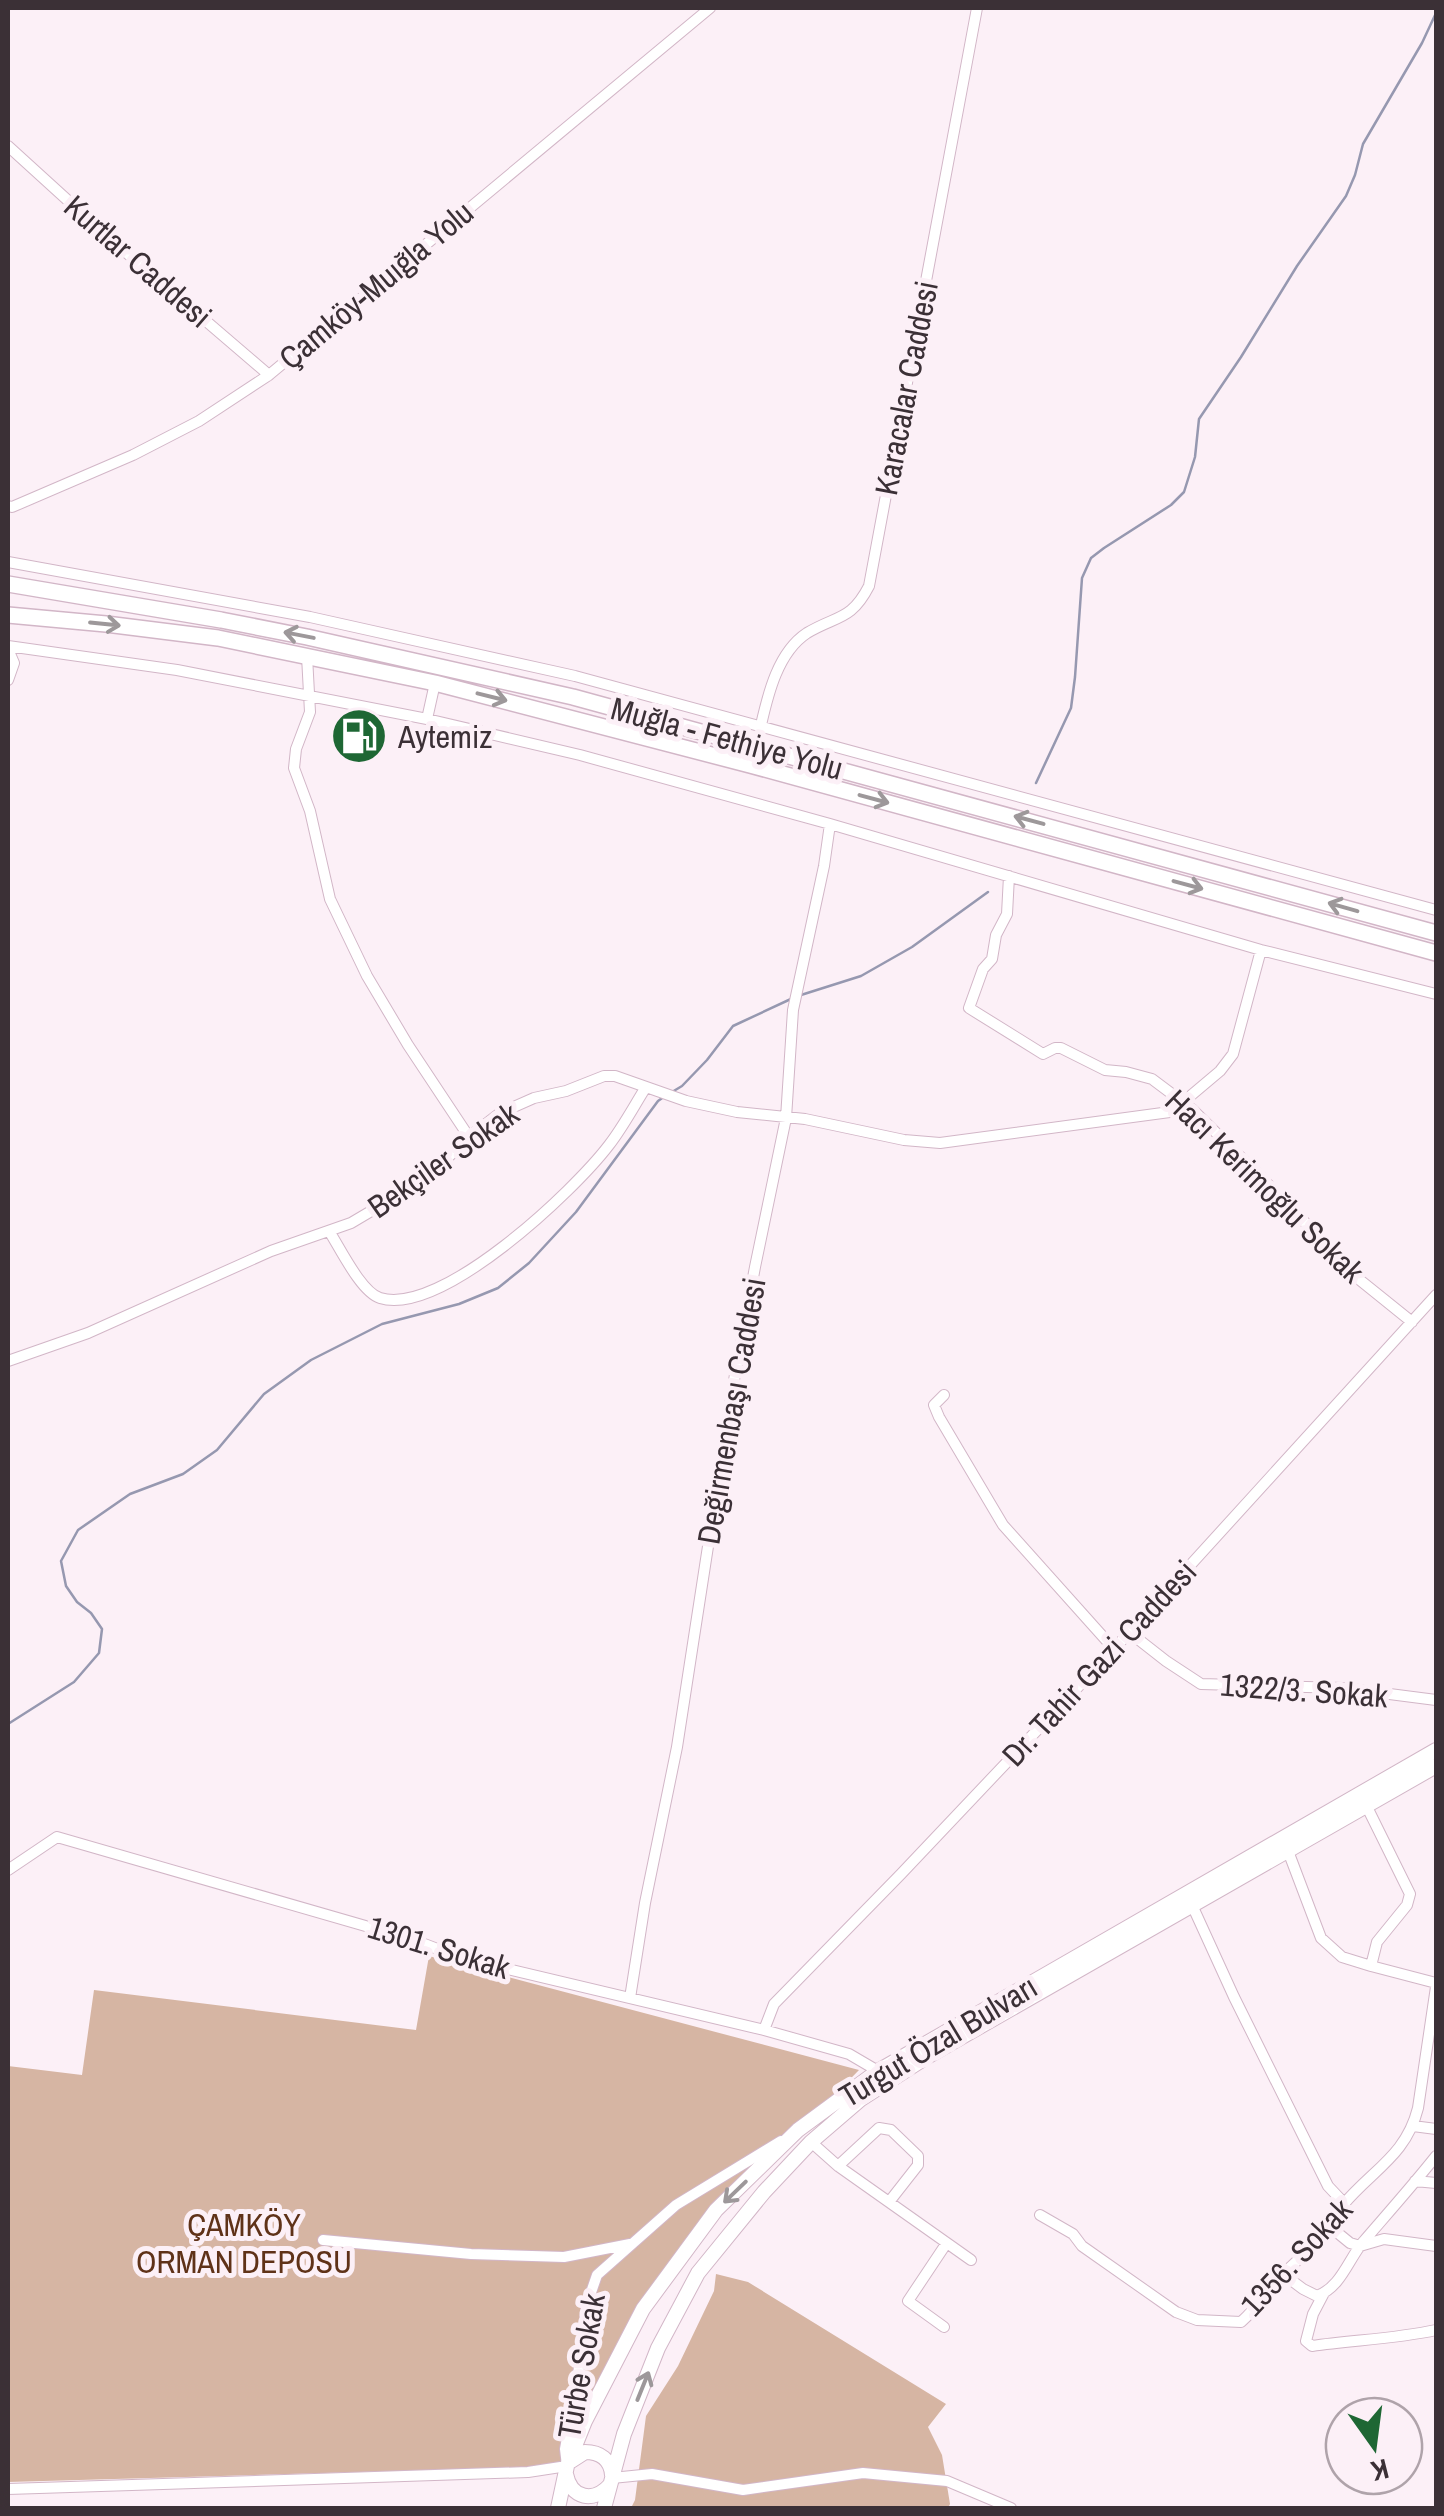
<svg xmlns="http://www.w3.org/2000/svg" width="1444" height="2516" viewBox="0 0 1444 2516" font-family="'Archivo Narrow',sans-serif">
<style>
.forest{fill:#d6b5a3}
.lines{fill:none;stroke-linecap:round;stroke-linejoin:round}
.stream{stroke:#9698b0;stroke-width:2.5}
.minor-casing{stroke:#d2b6c7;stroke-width:12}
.major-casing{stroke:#d2b6c7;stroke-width:16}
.highway-casing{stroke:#d2b6c7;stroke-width:18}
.minor{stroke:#fff;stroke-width:10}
.major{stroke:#fff;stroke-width:14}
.highway{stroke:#fff;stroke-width:15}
.oneway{stroke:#9d989a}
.labels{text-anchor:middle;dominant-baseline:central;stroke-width:10;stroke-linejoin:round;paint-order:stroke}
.street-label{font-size:32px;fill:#3b3036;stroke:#fcf0f7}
.poi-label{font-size:32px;fill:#3b3036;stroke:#fcf0f7;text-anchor:start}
.park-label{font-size:32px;fill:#5f3218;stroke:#fcf0f7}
</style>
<rect width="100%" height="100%" fill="#fcf0f7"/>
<!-- forest -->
<path class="forest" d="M429,1956L859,2070L661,2273L567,2466L8,2482V2066L82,2075L94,1990L416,2030Z
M716,2274L748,2282L946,2404L928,2427L942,2455L950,2504L948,2508H631L635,2500L646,2416L678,2366L714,2291Z"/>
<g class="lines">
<!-- stream -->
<path class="stream" d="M1036,783L1071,708L1075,677L1082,578L1091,558L1104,548L1171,505L1184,492L1195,457L1199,419L1241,357L1297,266L1346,196L1355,175L1363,144L1422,43L1436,13
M801,995L861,976L912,947L988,892
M672,1092L682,1086L707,1060L733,1026L793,998
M8,1724L74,1682L99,1653L102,1629L91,1613L77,1602L66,1586L61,1561L78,1530L130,1494L183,1474L217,1450L264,1394L311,1360L382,1324L459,1304L498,1288L529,1263L576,1212L658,1101L665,1096"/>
<!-- minor casing -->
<g class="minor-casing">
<path id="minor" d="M8,146L108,237L269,375
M8,506L12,507L133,455L199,421L269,375L710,8
M8,562L310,617L575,676L1436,910
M8,646L177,670L427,719L580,755L830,824L1261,950L1436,994
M8,649L14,663L8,680
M307,656L310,712L296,749L294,768L310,811L330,899L367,976L408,1045L469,1137
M427,719L435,683
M761,725C768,694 778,652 807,633C837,615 851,621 869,586L977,8
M1009,876L1007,914L996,935L992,959L983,969L969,1008L1043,1054L1055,1048H1061L1105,1070L1126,1072L1152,1079L1192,1109L1262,1178L1325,1243L1340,1264L1412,1322
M1182,1103L1220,1071L1233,1054L1261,950
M329,1231C340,1248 361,1292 380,1298C441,1317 574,1191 609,1145C623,1127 634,1106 646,1087
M8,1361L88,1333L271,1251L351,1223L427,1178L469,1137L500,1113L534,1098L566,1091L604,1076H615L686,1101L737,1112L805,1119L904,1140L940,1143L1192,1109
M944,1395L934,1405L939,1417L1003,1525L1114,1649
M1129,1632L1166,1661L1201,1684L1343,1688L1436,1700
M1367,1807L1410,1894L1407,1905L1377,1942L1371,1966L1436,1983
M1288,1851L1321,1938L1342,1957L1371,1966
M8,1870L57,1837L414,1940L461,1958L764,2030L849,2054L878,2071
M1192,1905L1234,1997L1328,2186L1344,2203
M630,1998L645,1903L677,1747L732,1391L755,1267L786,1118L793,1010L824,866L830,824
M764,2030L774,2004L901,1874L1114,1649L1436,1295
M1413,2126L1436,2129
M811,2142L838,2166L971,2260
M838,2166L879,2128L891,2130L918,2156V2165L889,2202
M1415,2181L1436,2183
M1040,2215L1073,2234L1082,2246L1176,2312L1197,2320L1241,2322C1257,2308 1268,2291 1282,2275C1291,2266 1301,2258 1310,2248C1322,2235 1331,2218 1343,2205C1372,2170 1406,2156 1418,2108L1436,1987
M1328,2225L1350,2243L1360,2246L1384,2239L1436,2246
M323,2240L471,2254L564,2257L630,2244
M1283,2274L1303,2289L1317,2296C1341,2287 1348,2260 1363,2242C1388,2213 1413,2185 1436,2156
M1324,2293L1313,2314L1306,2341L1312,2346C1353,2340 1395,2339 1436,2330
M944,2327L908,2301L946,2244
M612,2478L652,2474L743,2490L863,2473L947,2481L1011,2508
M8,2489L528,2472L567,2466L565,2449L577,2383L587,2304L597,2275L676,2205L781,2141"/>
</g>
<!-- major casing -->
<g class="major-casing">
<path id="major" d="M571,2461L585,2452C600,2452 611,2460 612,2475
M566,2474C571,2499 594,2503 610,2485
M558,2508L567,2466L585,2421L643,2309L716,2210L798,2130L878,2071L1436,1750
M604,2508L624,2434L658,2348L698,2273L764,2192L811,2142L861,2099L925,2058L1436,1766"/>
</g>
<!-- highway casing -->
<g class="highway-casing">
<path id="highway" d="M8,584L221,620L307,637L573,697L1436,933
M8,615L106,624L218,638L435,683L750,765L1436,953"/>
</g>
<!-- minor -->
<use href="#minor" class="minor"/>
<!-- major -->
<use href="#major" class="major"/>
<!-- highway -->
<use href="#highway" class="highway"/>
</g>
<!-- one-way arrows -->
<defs><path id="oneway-shaft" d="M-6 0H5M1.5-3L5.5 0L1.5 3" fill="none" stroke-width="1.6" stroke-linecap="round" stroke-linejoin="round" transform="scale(2.5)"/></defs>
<g class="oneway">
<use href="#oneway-shaft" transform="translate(105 624) rotate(6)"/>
<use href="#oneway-shaft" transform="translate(299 635) rotate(-169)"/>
<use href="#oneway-shaft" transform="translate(492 697) rotate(14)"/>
<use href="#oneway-shaft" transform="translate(874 799) rotate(15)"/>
<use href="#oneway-shaft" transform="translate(1029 820) rotate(-165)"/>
<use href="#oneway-shaft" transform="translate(1188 885) rotate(15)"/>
<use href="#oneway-shaft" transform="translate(1343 907) rotate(-164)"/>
<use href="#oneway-shaft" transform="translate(735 2192) rotate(136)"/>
<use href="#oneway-shaft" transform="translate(643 2386) rotate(-68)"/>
</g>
<!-- icons -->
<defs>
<g id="fuel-disc" transform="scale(2.875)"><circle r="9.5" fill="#1e6734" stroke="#fcf0f7"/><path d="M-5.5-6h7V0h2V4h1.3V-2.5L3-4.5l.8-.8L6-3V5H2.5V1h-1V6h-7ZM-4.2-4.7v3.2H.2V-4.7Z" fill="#fff"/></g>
</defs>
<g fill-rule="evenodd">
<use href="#fuel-disc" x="359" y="736"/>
</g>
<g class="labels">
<!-- street labels -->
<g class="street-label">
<text transform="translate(138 261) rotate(41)">Kurtlar Caddesi</text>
<text transform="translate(376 285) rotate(-40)">Çamköy-Muığla Yolu</text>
<text transform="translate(906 388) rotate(-79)">Karacalar Caddesi</text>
<text transform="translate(727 738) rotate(15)">Muğla - Fethiye Yolu</text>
<text transform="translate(443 1160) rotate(-35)">Bekçiler Sokak</text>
<text transform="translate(1265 1186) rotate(44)">Hacı Kerimoğlu Sokak</text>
<text transform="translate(731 1411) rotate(-80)">Değirmenbaşı Caddesi</text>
<text transform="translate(1099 1663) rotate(-47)">Dr. Tahir Gazi Caddesi</text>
<text transform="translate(1304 1690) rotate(4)">1322/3. Sokak</text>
<text transform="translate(439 1947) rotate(17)">1301. Sokak</text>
<text transform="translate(938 2041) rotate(-31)">Turgut Özal Bulvarı</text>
<text transform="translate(1296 2257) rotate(-47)">1356. Sokak</text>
<text transform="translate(581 2366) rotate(-80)">Türbe Sokak</text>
</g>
<!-- poi labels -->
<g class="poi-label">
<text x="398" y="736">Aytemiz</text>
</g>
<!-- park labels -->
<g class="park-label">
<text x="244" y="2224">ÇAMKÖY<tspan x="244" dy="37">ORMAN DEPOSU</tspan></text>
</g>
</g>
<!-- border -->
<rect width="1444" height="2516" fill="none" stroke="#3b3036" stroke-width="20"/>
<!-- north arrow -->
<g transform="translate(1374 2446) rotate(166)"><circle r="48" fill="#fcf0f7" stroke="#afa3aa" stroke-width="2.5"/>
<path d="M0-8L18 38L0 25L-18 38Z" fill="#1e6734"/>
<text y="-15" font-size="28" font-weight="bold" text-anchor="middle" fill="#3b3036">K</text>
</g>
</svg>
